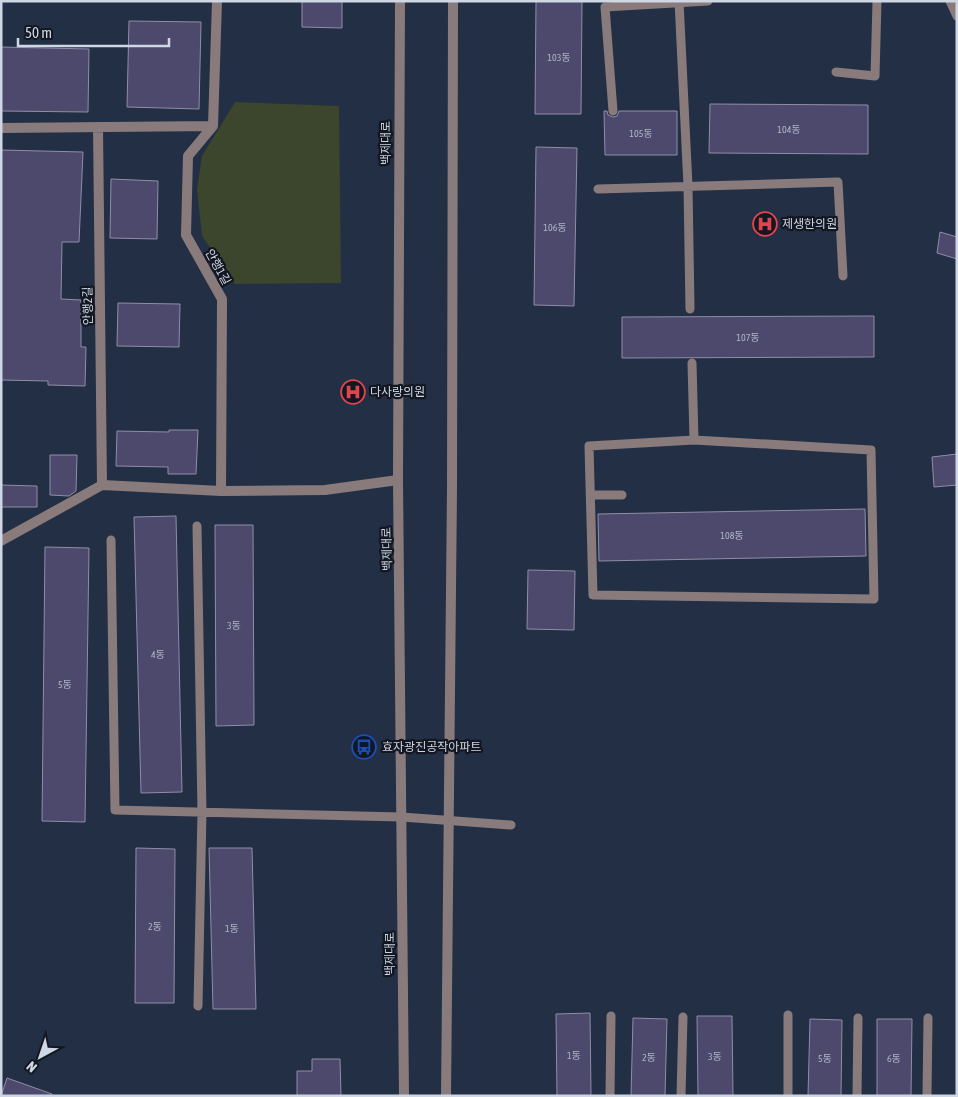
<svg xmlns="http://www.w3.org/2000/svg" width="958" height="1097" viewBox="0 0 958 1097" font-family="'Asap Condensed','Noto Sans KR',sans-serif">
<style>
.green{fill:#3b462d}
.building{fill:#4d496c;stroke:#908da9}
.lines{fill:none;stroke-linecap:round;stroke-linejoin:round}
.service{stroke:#897b7b;stroke-width:9}
.minor{stroke:#897b7b;stroke-width:10}
.tertiary{stroke:#897b7b;stroke-width:10}
.labels{text-anchor:middle;dominant-baseline:central;stroke-width:4.5;stroke-linejoin:round;paint-order:stroke}
.number-label{font-size:10px;fill:#aeb4c7}
.street-label{font-size:12px;fill:#cfd7e5;stroke:#121721}
.poi-label{font-size:12px;fill:#cfd7e5;stroke:#121721;text-anchor:start}
</style>
<rect width="100%" height="100%" fill="#232f44"/>
<!-- green -->
<path class="green" d="M235,102L339,106L341,283L235,284L202,236L197,189L202,156Z"/>
<!-- building -->
<path class="building" d="M302,1H342V28L302,27Z
M536,1H582L581,114H535Z
M129,21L201,22L199,109L127,107Z
M1,47L89,49L88,112L1,111Z
M710,104L868,105V154L709,153Z
M604,111H607L608,115L613,117L617,116L619,111H677V155H605Z
M536,147L577,148L574,306L534,305Z
M1,150L83,152L79,242H62L61,299L81,300V347H86L85,386L48,385V381L1,380Z
M111,179L158,181L157,239L110,238Z
M940,232L957,237V259L937,253Z
M118,303L180,304L179,347L117,346Z
M874,316V357L622,358V317Z
M169,430H198L196,474H168V467L116,466L117,431L169,432Z
M957,454V485L934,487L932,457Z
M50,455H77L76,491L69,496L50,495Z
M1,485L37,486V507H1Z
M865,509L866,556L599,561L598,514Z
M176,516L182,792L141,793L134,517Z
M215,525H253L254,725L216,726Z
M45,547L89,548L85,822L42,821Z
M528,570L575,571L574,630L527,629Z
M136,848L175,849L174,1003H135Z
M209,848H252L256,1009H213Z
M590,1013L591,1096H557L556,1014Z
M697,1016H732L733,1096H698Z
M633,1018L667,1019L665,1096H631Z
M810,1019L842,1020L841,1096H808Z
M877,1019H912L911,1096H877Z
M312,1059H340L341,1096H297V1071H312Z
M7,1078L52,1094L51,1096H1Z"/>
<g class="lines">
<!-- service -->
<path class="service" d="M679,1L688,186L690,309
M950,1L957,16
M836,72L875,76L877,1
M613,111L605,7L708,1
M598,189L838,182L843,276
M692,363L694,440L589,446L593,595L874,599L871,450L694,440
M591,495H622
M197,526L202,812L198,1006
M111,540L115,810L402,817L511,825
M788,1015V1096
M610,1096L611,1016
M681,1096L683,1017
M857,1096L858,1018
M927,1096L928,1018"/>
<!-- minor -->
<path class="minor" d="M217,1L213,126L188,156L186,235L222,299L221,491
M98,127L102,485
M1,128L213,126
M1,541L102,485L221,491L325,490L398,480"/>
<!-- tertiary -->
<path class="tertiary" d="M400,1L398,480L404,1096
M446,1096L452,488L453,1"/>
</g>
<!-- icons -->
<defs>
<g id="hospital-ring" transform="scale(1.25)"><circle r="9.5" fill="#121721" stroke="#e0444e" stroke-width="1.5"/><path d="M-5-5h3v3.5h4V-5h3V5h-3V1.5h-4V5h-3Z" fill="#e0444e"/></g>
<g id="bus-ring" transform="scale(1.25)"><circle r="9.5" fill="#121721" stroke="#1a4fb4" stroke-width="1.5"/><path d="M-5-6H5V4H4V6H2V4H-2V6H-4V4H-5ZM-3.5-4V0h7V-4ZM-3.5 1.2v1.5H-2V1.2ZM2 1.2v1.5H3.5V1.2Z" fill="#1a4fb4"/></g>
</defs>
<g fill-rule="evenodd">
<use href="#hospital-ring" x="765" y="224"/>
<use href="#hospital-ring" x="353" y="392"/>
<use href="#bus-ring" x="364" y="747"/>
</g>
<g class="labels">
<!-- number labels -->
<g class="number-label">
<text x="559" y="57">103동</text>
<text x="789" y="129">104동</text>
<text x="641" y="133">105동</text>
<text x="555" y="227">106동</text>
<text x="748" y="337">107동</text>
<text x="732" y="535">108동</text>
<text x="234" y="625">3동</text>
<text x="158" y="654">4동</text>
<text x="65" y="684">5동</text>
<text x="155" y="926">2동</text>
<text x="232" y="928">1동</text>
<text x="574" y="1055">1동</text>
<text x="715" y="1056">3동</text>
<text x="649" y="1057">2동</text>
<text x="825" y="1058">5동</text>
<text x="894" y="1058">6동</text>
</g>
<!-- street labels -->
<g class="street-label">
<text transform="translate(386 143) rotate(-90)">백제대로</text>
<text transform="translate(218 267) rotate(61)">안행1길</text>
<text transform="translate(88 306) rotate(-91)">안행2길</text>
<text transform="translate(387 549) rotate(-91)">백제대로</text>
<text transform="translate(390 954) rotate(-90)">백제대로</text>
</g>
<!-- poi labels -->
<g class="poi-label">
<text x="782" y="224">제생한의원</text>
<text x="370" y="392">다사랑의원</text>
<text x="382" y="747">효자광진공작아파트</text>
</g>
</g>
<!-- border -->
<rect width="958" height="1097" fill="none" stroke="#cfd7e5" stroke-width="5"/>
<!-- north arrow -->
<g transform="translate(40 1057) rotate(220)" stroke="#121721" stroke-width="4" paint-order="stroke">
<path d="M0-4L9 19L0 12L-9 19Z" fill="#cfd7e5"/>
<text y="-8" font-size="14" font-weight="bold" text-anchor="middle" fill="#cfd7e5">N</text>
</g>
<!-- scale -->
<path d="M18 38v8h151v-8" fill="none" stroke="#cfd7e5" stroke-width="2.5"/>
<text x="25" y="38" font-size="15" fill="#cfd7e5" stroke="#121721" stroke-width="4" paint-order="stroke">50 m</text>
</svg>
